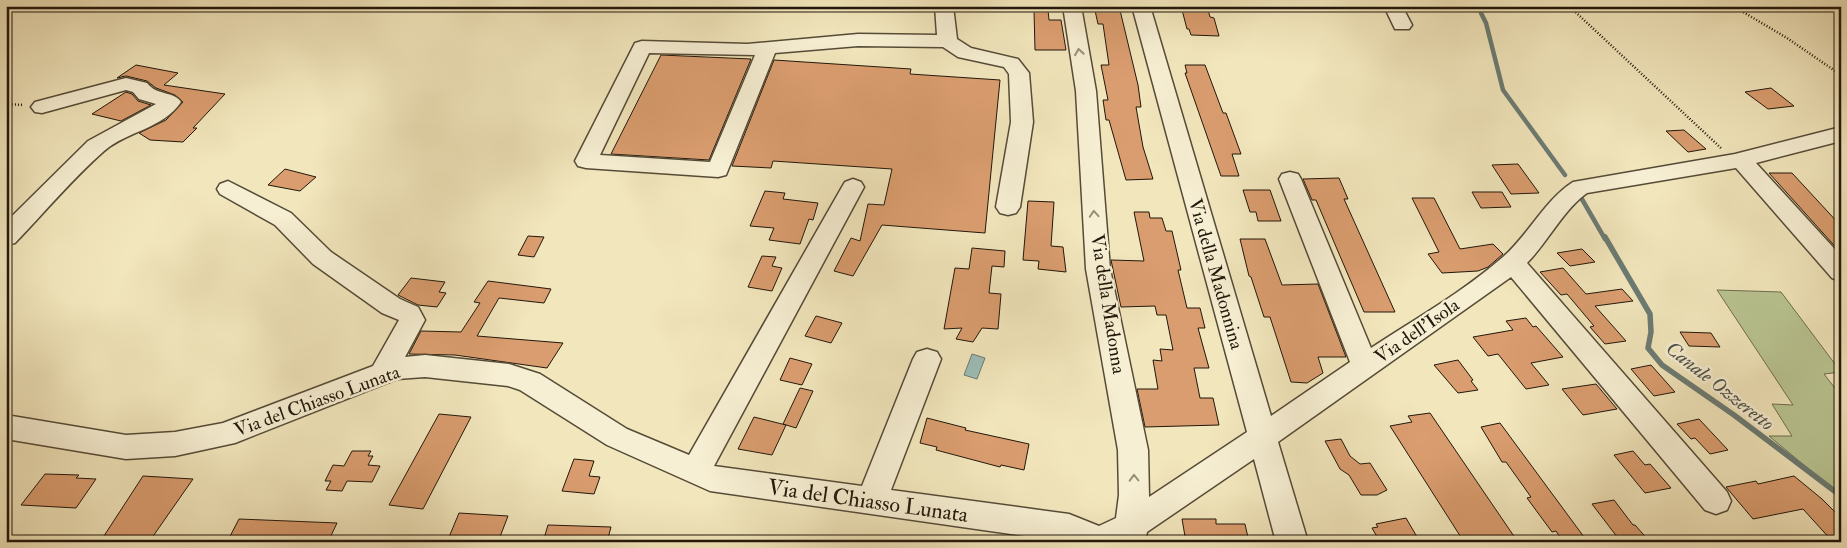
<svg xmlns="http://www.w3.org/2000/svg" width="1847" height="548" viewBox="0 0 1847 548" font-family="'IM FELL Double Pica',serif">
<style>
.green{fill:#b9c592;stroke:#6d6e4e}
.water{fill:#9dbeb8;stroke:#6b7b73}
.lines{fill:none;stroke-linecap:round;stroke-linejoin:round}
.stream-far1{stroke:#6b7b73;stroke-width:4.5}
.stream{stroke:#6b7b73;stroke-width:5.5}
.building{fill:#da9d6f;stroke:#21170b}
.minor-casing{stroke:#554b37;stroke-width:3}
.path{stroke:#21170b;stroke-width:2.5;stroke-dasharray:1 2;stroke-linecap:butt}
.minor{fill:#f7efd3;fill-rule:evenodd}
.oneway{stroke:#978e79}
.labels{text-anchor:middle;dominant-baseline:central;stroke-width:5;stroke-linejoin:round;paint-order:stroke}
.street-label{font-size:19px;fill:#21170b;stroke:#f7efd3}
.water-label{font-size:20px;font-style:italic;fill:#4c5148;stroke:#f7efd3}
.near-street-label{font-size:22px;fill:#21170b;stroke:#f7efd3}
</style>
<rect width="100%" height="100%" fill="#f2e6bc"/>
<filter id="stains"><feTurbulence type="fractalNoise" baseFrequency=".004" numOctaves="4"/><feColorMatrix values="0 0 0 0 .2 0 0 0 0 .09 0 0 0 0 .02 0 0 0 .5 -.17"/></filter>
<radialGradient id="worn" r=".72"><stop offset=".6" stop-color="#630" stop-opacity="0"/><stop offset="1" stop-color="#630" stop-opacity=".3"/></radialGradient>
<!-- green -->
<path class="green" d="M1717,290L1781,292L1841,372L1824,374L1841,396V496L1769,436H1792L1772,404L1793,405Z"/>
<!-- water -->
<path class="water" d="M972,354L985,358L977,379L964,375Z"/>
<g class="lines">
<!-- stream-far1 -->
<path class="stream-far1" d="M1483,6L1481,13L1486,23L1503,90L1565,175
M1579,194L1605,239"/>
<!-- stream -->
<path class="stream" d="M1605,237L1650,314L1651,332L1648,348L1662,365L1734,415L1841,496"/>
</g>
<!-- building -->
<path class="building" d="M1094,6H1119L1138,85L1141,107H1136L1143,147L1153,179L1126,180L1109,120H1106L1103,100H1108L1101,65H1109L1103,24H1098Z
M1181,6H1207L1210,17L1214,18L1219,36L1191,35L1189,29H1187Z
M1034,10H1048L1049,20H1061L1066,50H1035Z
M661,55L751,59L709,160L611,154Z
M774,60L911,69L910,74L1000,80L985,233L882,225L853,276L834,271L851,238L860,241L868,204L884,205L892,169L773,161L771,168L732,166Z
M136,65L178,73L164,85L225,94L193,128H197L183,142L150,140L139,133L166,120L183,102L175,95L156,88L147,81L126,76L117,78Z
M1185,65H1205L1223,113H1226L1241,154H1232L1239,176H1221L1185,73H1187Z
M1771,88L1794,106L1768,109L1745,92Z
M126,92L132,94L138,101L151,105L121,121L92,114Z
M1684,130L1706,149L1688,152L1666,131Z
M1518,164L1539,193L1511,194L1492,165Z
M285,169L316,177L300,191L268,185Z
M1769,173H1792L1841,226V253Z
M1339,178L1348,199H1344L1395,312H1364L1316,200H1312L1303,179Z
M1243,190H1270L1281,221H1258L1256,212H1250Z
M765,191L785,193L783,199L818,203L813,220L809,219L800,244L769,240L774,228L750,226Z
M1472,192H1502L1511,207L1481,208Z
M1412,198H1434L1460,249L1493,244L1503,254L1488,267L1478,271L1442,273L1428,254L1439,252Z
M1028,201L1054,202L1051,246L1063,247L1066,272L1038,269L1039,261L1023,260Z
M1134,212H1149L1150,218H1162L1166,231H1172L1181,270H1178L1187,308H1200L1205,328H1198L1209,368H1194L1200,398H1213L1219,425L1145,427L1137,389H1158L1153,360L1162,361L1160,349L1173,350L1166,315H1157L1155,306L1121,307L1111,260L1144,261Z
M528,236L544,237L534,257L518,255Z
M1240,239H1265L1282,285L1318,284L1346,357H1318L1323,373L1307,383L1291,382L1270,317H1264L1251,277L1249,276Z
M972,248L1005,251L1004,267L992,266L989,293L1001,294L998,329L982,328L973,342L956,339L962,328L944,329L955,268L969,269Z
M1582,249L1595,262L1570,266L1557,253Z
M762,256L776,257L772,266L782,268L772,291L748,287Z
M1563,268L1586,294L1622,289L1633,301L1595,306L1626,341L1605,344L1590,327L1594,326L1567,294L1561,295L1540,272Z
M411,278L445,282L439,292L446,293L437,307L418,305L398,295Z
M488,281L551,289L544,303L499,298L477,336L563,343L547,368L455,355L409,354L421,331L461,332L480,303L474,302Z
M816,316L842,323L831,343L805,336Z
M1526,318L1533,327L1536,326L1563,357L1531,363L1549,385L1526,389L1498,354L1488,356L1473,337L1513,330L1506,321Z
M1680,332L1711,333L1720,347L1689,346Z
M790,358L812,364L802,385L780,380Z
M1458,360L1473,380L1471,381L1478,390L1458,393L1434,365Z
M1651,365L1675,392L1654,396L1631,369Z
M1596,384L1617,409L1583,415L1562,389Z
M800,388L813,391L796,428L783,424Z
M1430,413L1507,526L1518,542H1464L1390,426L1412,422L1408,416Z
M439,414L471,417L423,509L389,505Z
M754,417L786,425L772,455L738,449Z
M927,418L966,428L965,430L1029,444L1024,470L1001,465L1000,467L936,450L937,447L920,443Z
M1699,419L1728,450L1710,454L1695,438L1691,439L1677,424Z
M1500,423L1584,537L1563,542L1556,531L1552,532L1527,498L1531,497L1506,462H1502L1481,427Z
M1341,439L1350,456L1360,464L1370,463L1387,490L1377,495H1361L1349,475L1340,469L1325,441Z
M352,451H371L368,456H373L368,465L380,466L372,482L347,481L342,491L326,490L331,481H325L333,465L344,466Z
M1633,451L1645,465L1650,464L1671,488L1645,493L1614,455Z
M574,459L594,461L589,476L600,477L594,494L562,491Z
M45,474L79,475L76,478L96,479L76,508L21,505Z
M143,476L193,479L149,542H100Z
M1794,476L1822,499L1841,518V542H1833L1803,509L1753,519L1726,487L1756,481L1758,484Z
M1614,500L1633,525H1635L1650,542H1621L1592,504Z
M459,513L508,516L498,542H447Z
M1406,518L1420,542H1380L1372,528L1378,527L1376,524Z
M239,519L337,523L328,542H227Z
M1182,519H1216V524H1245L1249,542H1186Z
M548,525L611,527L607,542H543Z"/>
<g class="lines">
<!-- minor casing -->
<g class="minor-casing">
<path id="minor" d="M935,6H953L957,39L971,48L1018,59L1029,73L1033,122L1020,207L1016,213L1008,215L1000,213L996,207L1011,122L1009,74L1004,67L958,57L943,47L858,46L775,53L726,175L718,177L586,168L578,166L575,161L635,43L642,41L747,44L858,34L937,35ZM649,53L755,55L710,162L600,155Z
M1063,6H1081L1096,91L1110,269L1148,450L1149,497L1247,432L1132,6H1150L1271,416L1350,362L1279,179L1282,174L1290,172L1298,174L1301,179L1371,348C1415,319 1463,292 1503,257C1529,234 1545,200 1573,182L1735,154L1841,127V141L1756,163L1841,256V281L1832,278L1736,168L1587,193C1563,210 1548,242 1527,263L1727,492L1731,501L1727,510L1716,514L1705,510L1511,277L1278,442L1308,542H1276L1254,459L1147,532L1145,542H1067L710,491L607,445L520,390L508,386L425,377L397,379L235,443L175,456L126,459L6,439V415L126,435L175,432L223,423L373,366L399,320L382,313L313,264L275,225L220,194L217,189L220,184L228,181L291,213L331,252L400,299L418,307L425,320L405,357L425,355L509,364L540,374L627,429L689,455L842,187L845,182L853,179L861,182L864,187L714,466L862,486L913,359L917,352L927,349L937,352L941,359L891,490L1069,514L1099,526L1116,518L1119,495L1118,450L1086,269L1076,91Z
M1384,6H1402L1412,25L1409,29H1395Z
M126,78L147,83C157,96 174,91 181,102C163,129 127,131 104,151C72,179 44,213 15,243L6,245V222L88,141L156,104L139,99L133,92L126,90L42,113L35,112L31,107L35,102Z"/>
</g>
<!-- path -->
<path class="path" d="M1569,6L1722,149
M1733,6L1787,38L1841,75
M6,104L24,105"/>
<!-- minor -->
<use href="#minor" class="minor"/>
</g>
<!-- one-way arrows -->
<defs><path id="oneway-chevron" d="M-2-3.5L2.5 0L-2 3.5" fill="none" stroke-width="1.6" stroke-linecap="round" stroke-linejoin="round" transform="scale(1.25)"/></defs>
<g class="oneway">
<use href="#oneway-chevron" transform="translate(1079 52) rotate(-99)"/>
<use href="#oneway-chevron" transform="translate(1094 214) rotate(-94)"/>
<use href="#oneway-chevron" transform="translate(1134 478) rotate(-91)"/>
</g>
<g class="labels">
<!-- street labels -->
<g class="street-label">
<text transform="translate(1216 274) rotate(74)">Via della Madonnina</text>
<text transform="translate(1108 304) rotate(81)">Via della Madonna</text>
<text transform="translate(1417 331) rotate(-35)">Via dell'Isola</text>
<text transform="translate(317 401) rotate(-20)">Via del Chiasso Lunata</text>
</g>
<!-- water labels -->
<g class="water-label">
<text transform="translate(1720 386) rotate(38)">Canale Ozzeretto</text>
</g>
<!-- near-street labels -->
<g class="near-street-label">
<text transform="translate(868 501) rotate(8)">Via del Chiasso Lunata</text>
</g>
</g>
<!-- margin -->
<rect width="1847" height="548" fill="none" stroke="#f2e6bc" stroke-width="25"/>
<rect x="8" y="8" width="1832" height="533" fill="none" stroke="#21170b" stroke-width="2.5"/>
<rect x="12" y="12" width="1822" height="523" fill="none" stroke="#21170b"/>
<rect width="100%" height="100%" filter="url(#stains)"/>
<rect width="100%" height="100%" fill="url(#worn)"/>
</svg>
